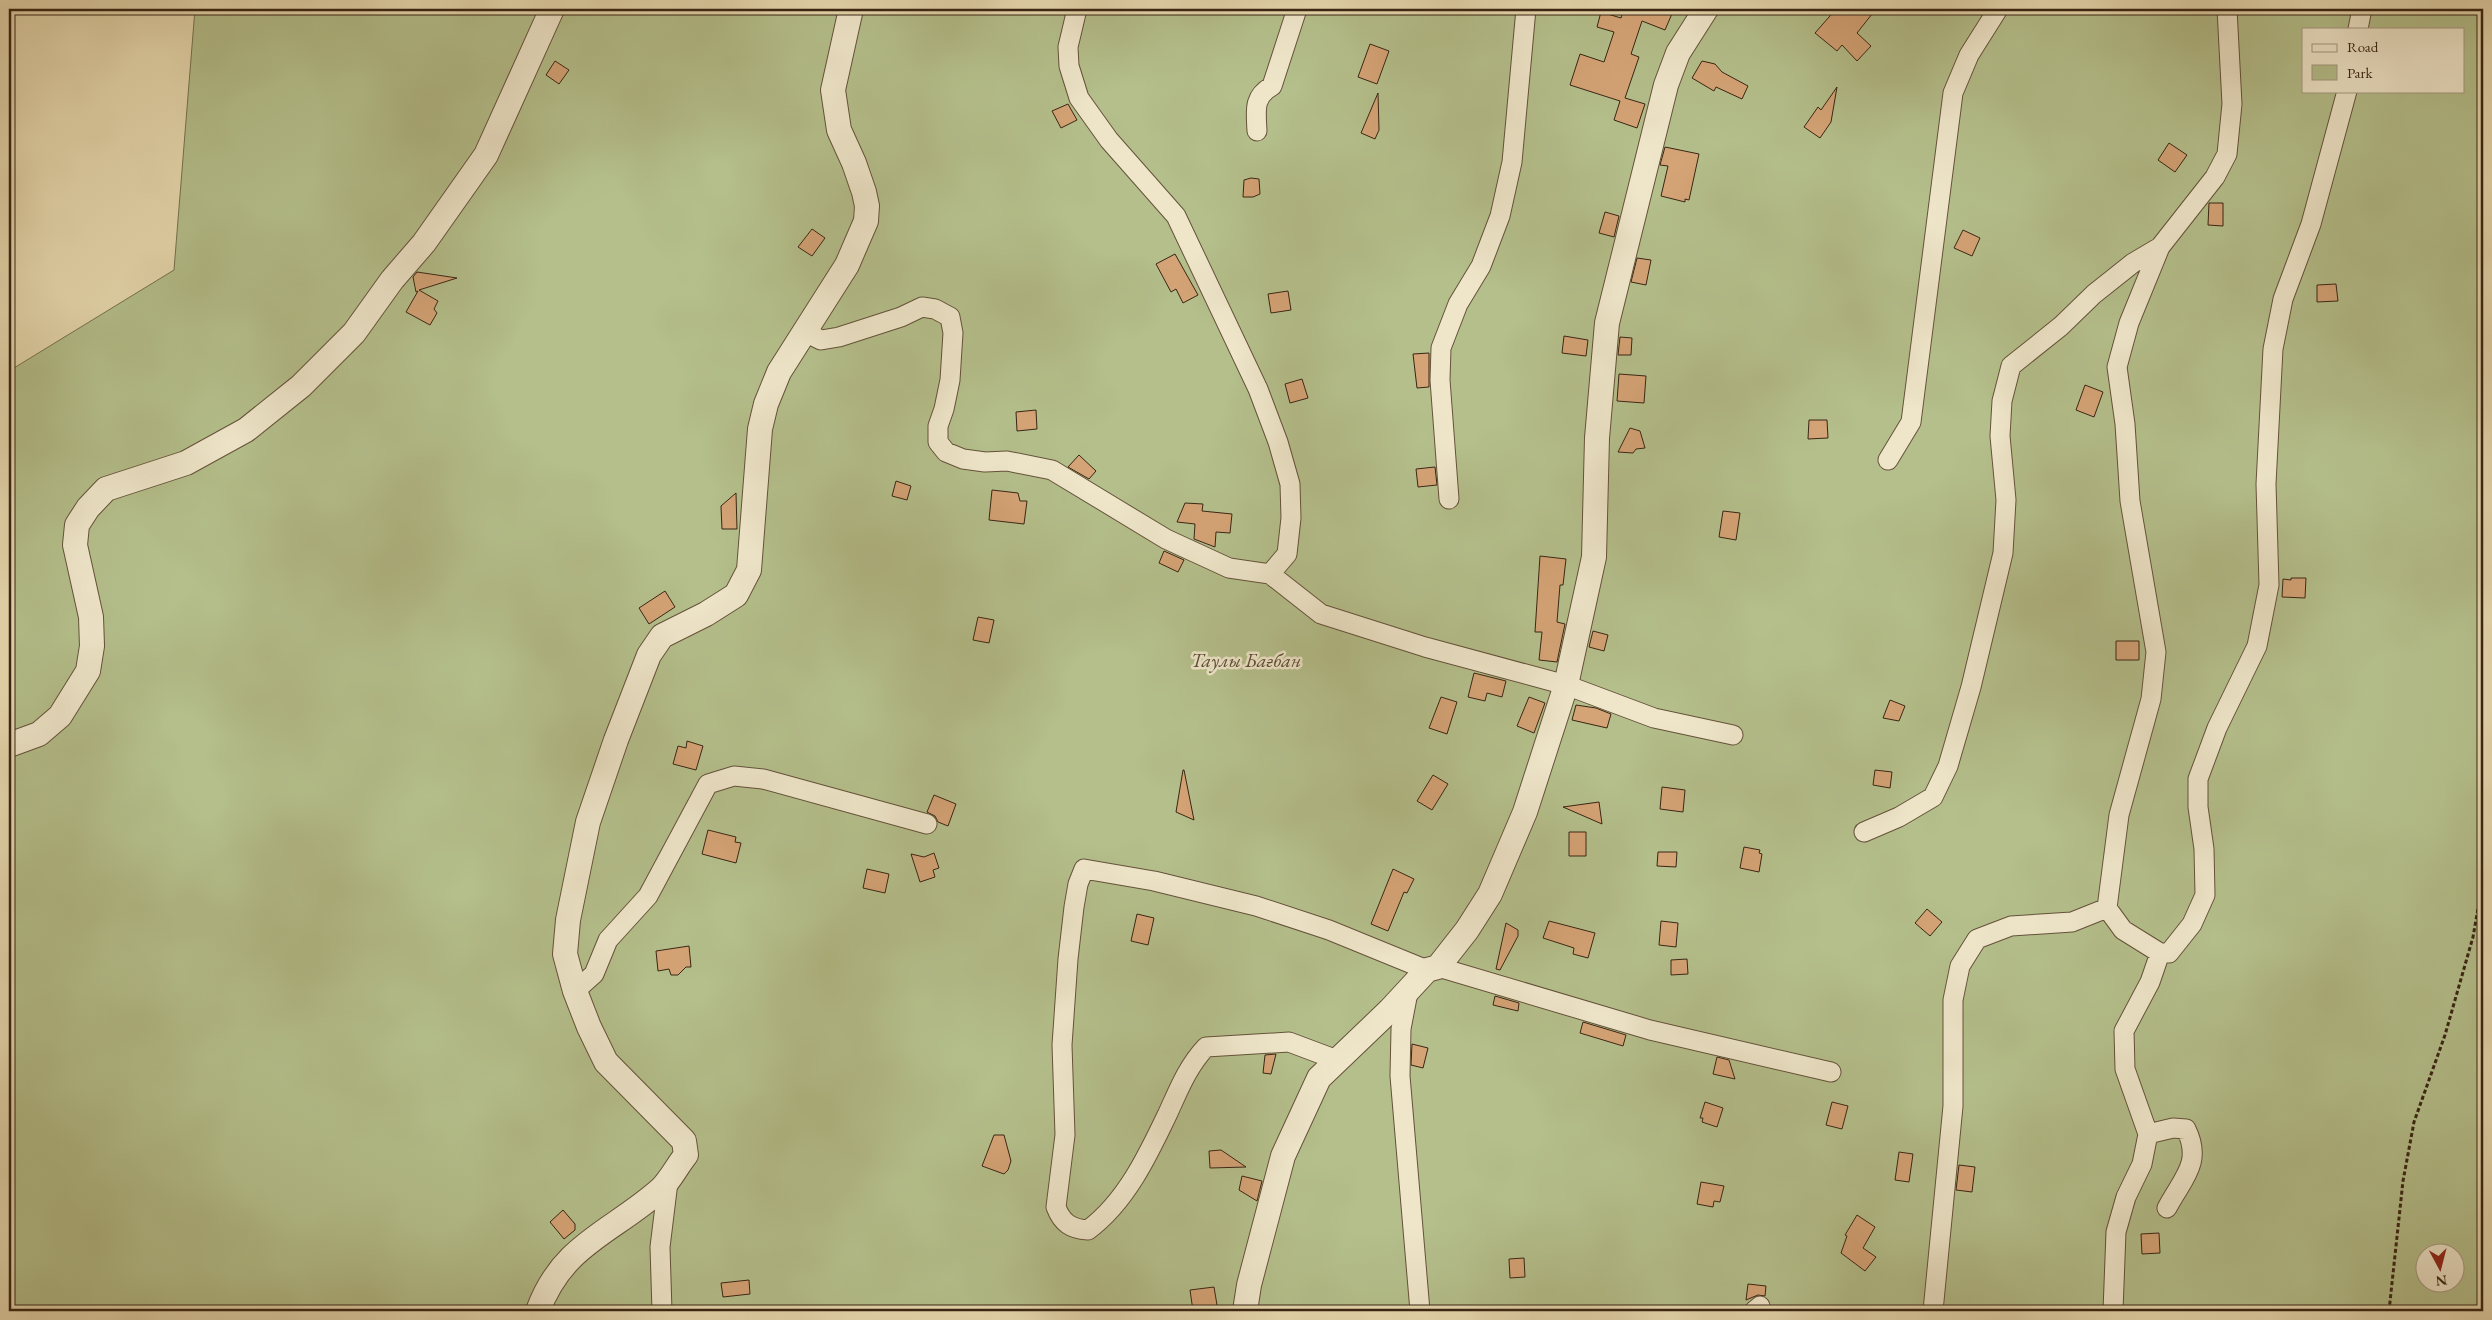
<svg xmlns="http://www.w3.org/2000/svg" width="2492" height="1320" viewBox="0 0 2492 1320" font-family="'EB Garamond',serif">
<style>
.green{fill:#b4bf8b;stroke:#767250;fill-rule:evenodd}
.building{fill:#d4a376;stroke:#392514}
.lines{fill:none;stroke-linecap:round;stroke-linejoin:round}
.minor-casing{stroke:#64523a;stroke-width:21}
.tertiary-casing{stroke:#64523a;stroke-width:26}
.path{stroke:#392514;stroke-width:3;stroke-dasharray:4 2.5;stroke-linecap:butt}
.minor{stroke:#efe6ca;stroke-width:19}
.tertiary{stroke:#efe6ca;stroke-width:24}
.labels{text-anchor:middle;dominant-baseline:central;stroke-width:5;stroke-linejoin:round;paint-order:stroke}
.park-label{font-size:20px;font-style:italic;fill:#584c32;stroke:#efe6ca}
</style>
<rect width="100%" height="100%" fill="#e6d8ae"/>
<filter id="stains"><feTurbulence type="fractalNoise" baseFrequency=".004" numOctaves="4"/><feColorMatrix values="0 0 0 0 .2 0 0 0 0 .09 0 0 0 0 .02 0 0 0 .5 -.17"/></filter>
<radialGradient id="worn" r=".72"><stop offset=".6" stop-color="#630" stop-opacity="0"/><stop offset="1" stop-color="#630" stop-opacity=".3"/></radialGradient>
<!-- green -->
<path class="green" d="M195,9H2483V1311H9V371L174,270ZM2303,29H2463V91H2303ZM2424,1252H2454V1282H2424Z"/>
<!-- building -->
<path class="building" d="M1613,9H1674L1665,30L1642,21L1631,54L1639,57L1625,98L1645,104L1637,128L1614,120L1620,101L1570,85L1580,54L1604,62L1614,32L1597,27L1601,12L1621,18L1622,14Z
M1836,9H1876L1857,33L1871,46L1857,61L1842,45L1837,51L1815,33Z
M1370,44L1389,51L1377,84L1358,77Z
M555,61L569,70L559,84L546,75Z
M1702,61L1715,64L1722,72L1748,86L1742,99L1716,87L1714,91L1692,78Z
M1837,87L1831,122L1820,138L1804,127L1818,107L1821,110Z
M1378,93L1379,130L1375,139L1361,133Z
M1068,104L1077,120L1061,128L1052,111Z
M2169,143L2187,155L2175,172L2158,160Z
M1665,147L1699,154L1689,200L1685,199V202L1661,196L1668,166L1660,165Z
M1251,178L1259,179L1260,194L1253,197H1243L1244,180Z
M2209,203H2223V226L2208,225Z
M1605,212L1619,216L1614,237L1599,233Z
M812,229L825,238L812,256L798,247Z
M1963,230L1980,238L1972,256L1954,248Z
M1175,254L1198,295L1183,303L1176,289L1171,292L1156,264Z
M1637,258L1651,260L1646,285L1631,282Z
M417,272L457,278L419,290L438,301L434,309L437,313L430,325L406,312L418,291L416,292L413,277Z
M2336,284L2338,301L2317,302V285Z
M1288,291L1291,310L1271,313L1268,294Z
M1564,336L1588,340L1586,356L1562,353Z
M1620,337L1632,338L1631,355H1618Z
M1429,353V387L1417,388L1413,354Z
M1619,374L1646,376L1644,403L1617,401Z
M1302,379L1308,398L1290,403L1285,384Z
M2085,385L2103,392L2094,417L2076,410Z
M1036,410L1037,429L1017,431L1016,412Z
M1809,420H1827L1828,438L1808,439Z
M1630,428L1640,431L1645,448L1636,449L1633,453L1618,452Z
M1079,455L1096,471L1089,479L1068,467Z
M1435,467L1437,485L1418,487L1416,469Z
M896,481L911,486L907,500L892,496Z
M992,490L1018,493L1020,501H1027L1024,524L989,520Z
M736,493L737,529H722L721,506Z
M1185,503L1203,504L1202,511L1232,514L1230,533L1216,532L1215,547L1194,539L1195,524L1177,522Z
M1723,511L1740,513L1736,540L1719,537Z
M1164,551L1184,560L1178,572L1159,563Z
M1540,556L1566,559L1563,585H1560L1557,622L1565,624L1557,662L1539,660L1542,632H1535Z
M2291,578H2306L2305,598L2282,597L2283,579L2291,580Z
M665,591L675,607L649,624L639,608Z
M978,617L994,620L989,643L973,640Z
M1593,631L1608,635L1604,651L1589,647Z
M2116,641H2139V660H2116Z
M1474,673L1506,681L1502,697L1487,693L1485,701L1468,697Z
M1441,697L1457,702L1447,734L1429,728Z
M1529,697L1545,703L1534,733L1517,726Z
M1890,700L1905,706L1899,721L1883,718Z
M1576,705L1596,708L1611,714L1607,728L1572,720Z
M687,741L703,746L696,770L673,764L678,746L686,748Z
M1183,770H1184L1194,820L1176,812Z
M1875,770L1892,772L1890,788L1873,785Z
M1433,775L1448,784L1432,810L1417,801Z
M1662,787L1685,790L1683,812L1660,809Z
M934,795L956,804L948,826L938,822L935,816L927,812Z
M1599,802L1602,824L1563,807Z
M708,830L736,837L735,842L741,843L736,863L702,854Z
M1569,832H1586V856H1569Z
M1744,847L1760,850L1759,853L1762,854L1759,872L1740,868Z
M1658,852H1677L1676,867L1657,866Z
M934,853L939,868L933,870L935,877L920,882L911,854L924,857Z
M867,869L889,874L885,893L863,888Z
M1393,869L1414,879L1407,893L1404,892L1388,931L1371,924Z
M1927,909L1942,922L1930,936L1915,923Z
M1137,914L1154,918L1148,945L1131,941Z
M1549,921L1595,933L1588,958L1573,954L1574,948L1543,938Z
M1661,921L1678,923L1676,947L1659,945Z
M1506,923L1518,930V936L1500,970L1496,969Z
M689,946L691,967H686L678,975H671L669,969L658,971L656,951Z
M1687,959L1688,974L1671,975V960Z
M1495,996L1519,1003L1518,1011L1493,1005Z
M1583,1022L1626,1035L1623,1046L1580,1033Z
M1412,1044L1428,1048L1423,1068L1411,1065Z
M1276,1054L1271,1074L1263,1073L1265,1055Z
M1717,1057L1729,1060L1735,1079L1713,1074Z
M1705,1102L1723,1108L1717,1127L1702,1122L1703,1118H1700Z
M1832,1102L1848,1106L1842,1129L1826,1125Z
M994,1135H1004L1011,1161L1008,1170L1004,1174L982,1166Z
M1221,1150L1246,1167L1210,1168L1209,1151Z
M1899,1152L1913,1154L1909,1182L1895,1180Z
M1959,1165L1975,1167L1972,1192L1956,1190Z
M1242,1176L1262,1181L1257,1201L1239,1190Z
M1701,1182L1724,1186L1720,1202L1714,1201L1713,1207L1697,1204Z
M563,1210L575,1224V1230L564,1239L550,1222Z
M1857,1215L1875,1227L1863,1248L1876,1257L1865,1271L1841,1253L1847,1236L1845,1235Z
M2159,1233L2160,1253L2142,1254L2141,1234Z
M1524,1258L1525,1277L1510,1278L1509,1259Z
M749,1280L750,1294L723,1297L721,1283Z
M1748,1284L1766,1286L1765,1296L1758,1295L1746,1300Z
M1214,1287L1218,1311H1193L1190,1290Z"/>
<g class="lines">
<!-- minor casing -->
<g class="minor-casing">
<path id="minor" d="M2358,29L2362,9
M1257,131C1256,110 1253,97 1272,86L1297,9
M805,332L821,340L839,337L901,317L922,307L935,309L950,317L953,333L950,380L944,409L938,426V442L946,452L963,459L985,462L1007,461L1052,470L1166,539L1229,568L1270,574L1287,554L1291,518L1290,484L1278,442L1258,389L1176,216L1109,140L1079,98L1069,66L1068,47L1077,9
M1888,460L1911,422L1953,93L1969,55L1998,9
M1449,499L1440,380L1441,348L1458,304L1481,266L1500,216L1512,162L1526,9
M1270,574L1321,614L1425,647L1566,685L1654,718L1733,735
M1864,832L1899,817L1933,797L1948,766L1971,687L2003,553L2006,500L2000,436L2002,401L2011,366L2061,326L2094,294L2133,263L2160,247
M2107,908L2119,815L2151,699L2156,652L2130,501L2125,424L2117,367L2129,323L2160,247L2215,177L2227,154L2232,104L2227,9
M1438,967L1650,1030L1831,1072
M1409,987L1401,1029L1400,1076L1420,1311
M575,991L594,974L608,940L648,896L708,784L734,776L763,779L927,824
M1337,1060L1289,1042L1206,1047C1188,1066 1179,1089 1168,1113C1148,1155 1126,1202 1088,1230C1071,1229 1062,1223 1056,1207L1065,1135L1062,1045L1068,959L1074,907L1078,884L1084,869L1154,881L1256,906L1329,930L1427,970
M2148,1134L2173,1128L2186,1129C2203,1163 2182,1179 2167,1208
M662,1311L660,1247L668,1182
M1754,1311L1760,1306
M1933,1311L1953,1106V1000L1960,966L1977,939L2011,926L2072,922L2107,908L2123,930L2160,953
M2113,1311L2116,1232L2126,1197L2142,1164L2148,1134L2125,1069L2124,1031L2150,982L2160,953H2169L2192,924L2205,895L2204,849L2198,807V779L2217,728L2257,646L2269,585L2266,484L2273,349L2283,299L2311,224L2347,91"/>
</g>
<!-- tertiary casing -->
<g class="tertiary-casing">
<path id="tertiary" d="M9,745L39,734L60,716L88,671L92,646L91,617L75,545L77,525L88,508L106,489L186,463L246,430L301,386L354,333L392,280L424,243L486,155L552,9
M538,1311C562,1244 613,1232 661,1189C671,1179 677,1166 686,1155L684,1141L606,1062L589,1027L575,991L565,954L568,920L588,822L616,740L649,655L662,636L706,614L736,595L749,570L760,429L766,404L779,372L847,265L866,221L867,206L864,192L854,163L839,130L833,90L851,9
M1245,1311L1249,1285L1283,1156L1319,1078L1390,1010L1427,970L1438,967L1467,930L1490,894L1525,812L1566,685L1594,557L1597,438L1607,323L1666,85L1678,53L1706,9"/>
</g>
<!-- path -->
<path class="path" d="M2389,1311L2403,1181L2414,1122L2445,1035L2473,937L2483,880"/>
<!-- minor -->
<use href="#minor" class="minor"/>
<!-- tertiary -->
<use href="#tertiary" class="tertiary"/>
</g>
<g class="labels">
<!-- park labels -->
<g class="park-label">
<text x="1246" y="660">Таулы Бағбан</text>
</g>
</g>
<!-- margin -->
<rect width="2492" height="1320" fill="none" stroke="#e6d8ae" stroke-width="30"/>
<rect x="10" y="10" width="2472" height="1300" fill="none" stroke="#392514" stroke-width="2.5"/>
<rect x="15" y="15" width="2462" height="1290" fill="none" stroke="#392514"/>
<!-- legend -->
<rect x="2302" y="28" width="162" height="65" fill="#efe6ca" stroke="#a69981"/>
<rect x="2312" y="44" width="25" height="8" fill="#efe6ca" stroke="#a69981"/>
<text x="2347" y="52" font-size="15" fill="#392514">Road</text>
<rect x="2312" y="65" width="25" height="15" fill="#b4bf8b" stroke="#a69981"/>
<text x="2347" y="78" font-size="15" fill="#392514">Park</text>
<!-- north arrow -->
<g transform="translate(2440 1268) rotate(173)"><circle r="24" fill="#efe6ca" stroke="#a69981"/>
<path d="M0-4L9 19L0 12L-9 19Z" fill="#8f2418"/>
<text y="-8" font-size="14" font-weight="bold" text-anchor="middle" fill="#392514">N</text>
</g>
<rect width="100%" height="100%" filter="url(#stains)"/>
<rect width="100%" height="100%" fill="url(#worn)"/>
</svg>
